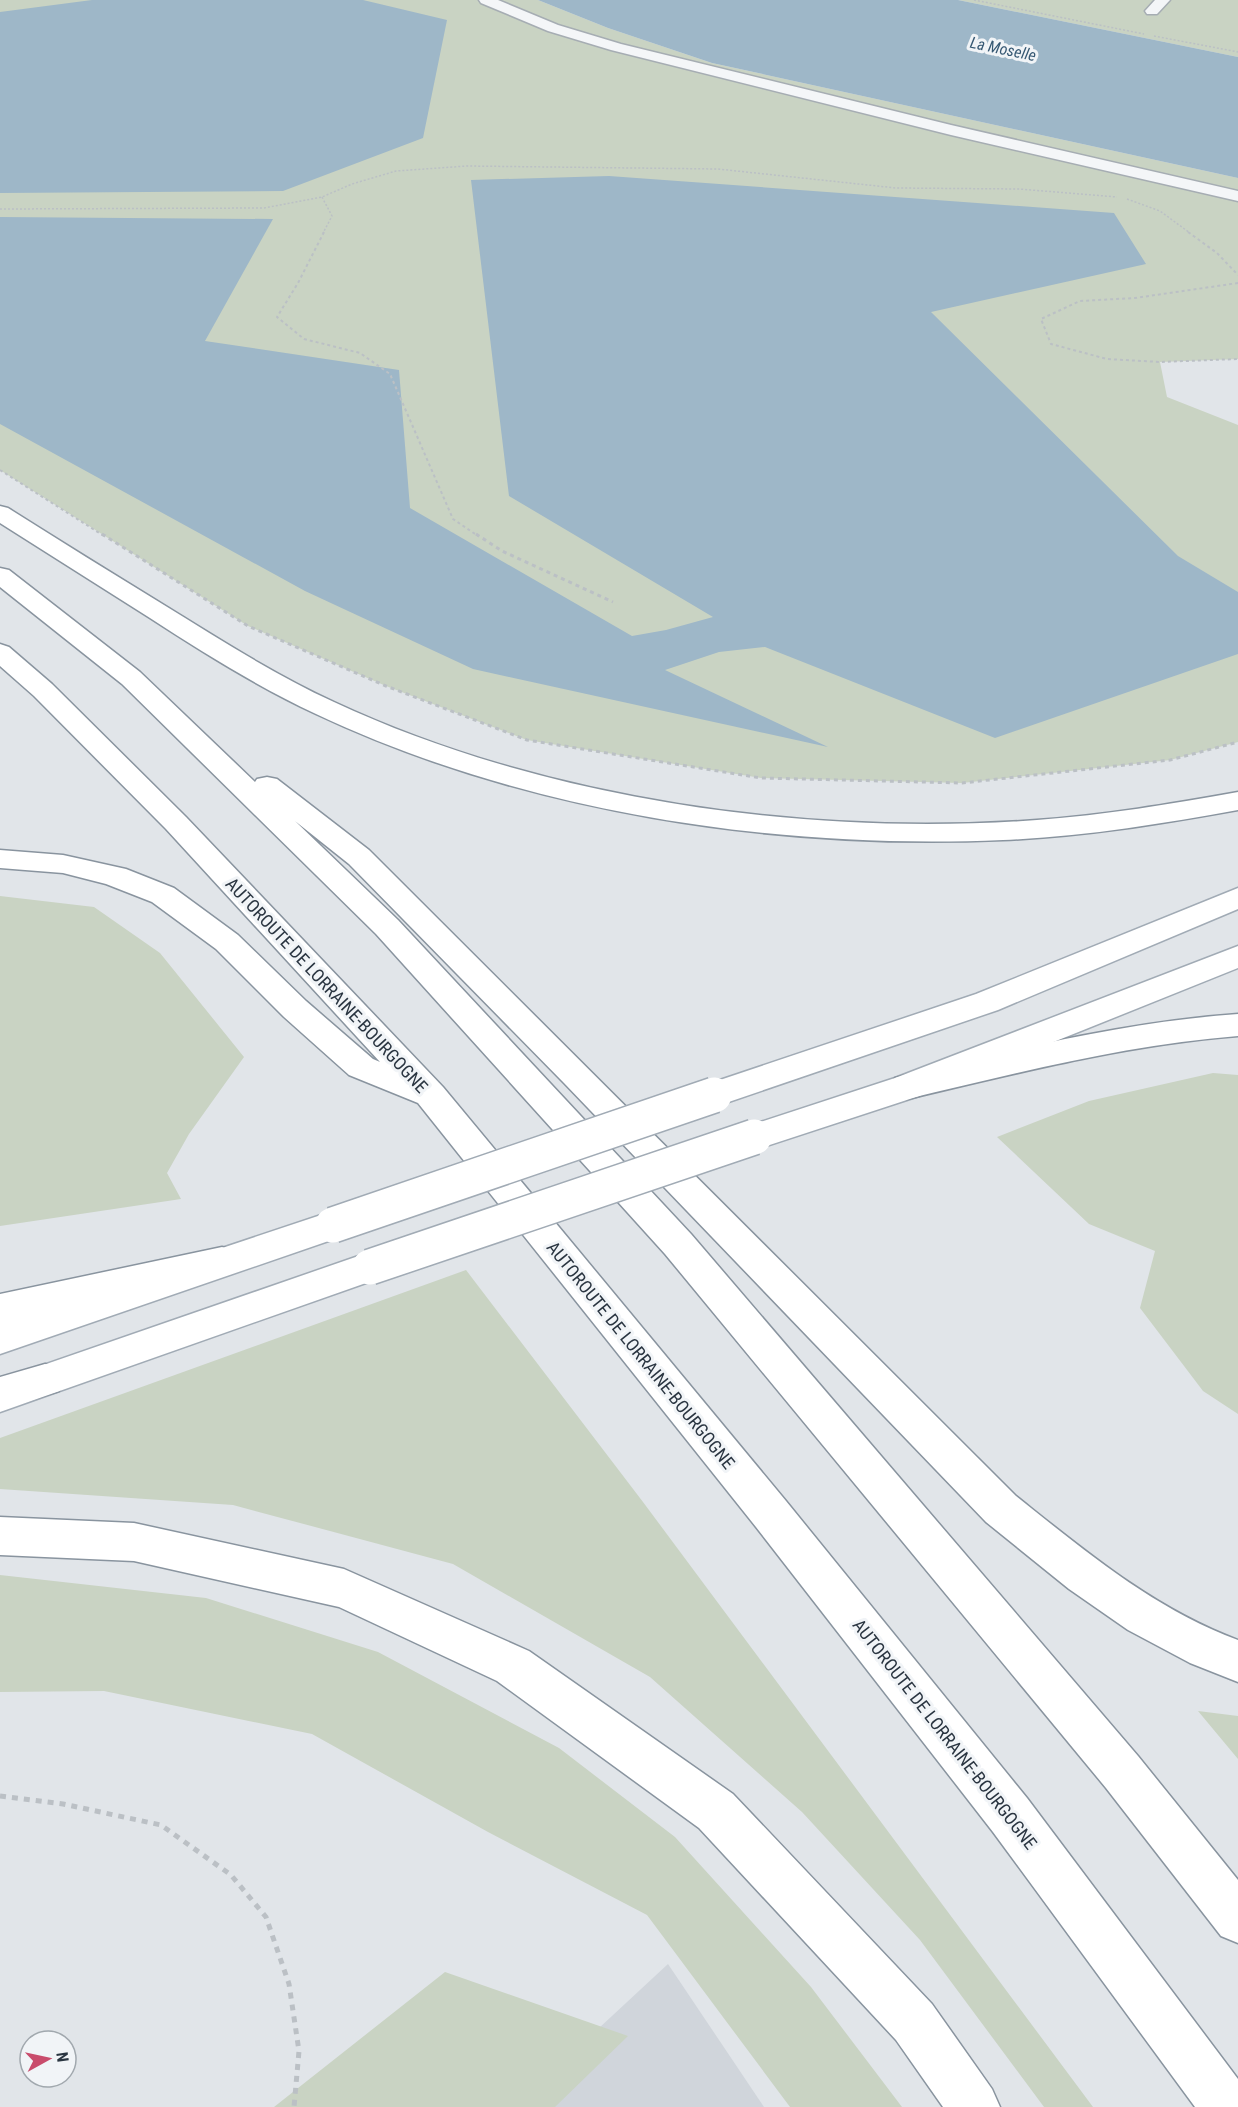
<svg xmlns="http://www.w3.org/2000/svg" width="1238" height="2107" viewBox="0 0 1238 2107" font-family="'Roboto Condensed',sans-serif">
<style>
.built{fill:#d0d5db}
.green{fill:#c9d3c3}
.water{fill:#9eb7c8}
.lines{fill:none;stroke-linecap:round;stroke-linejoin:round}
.minor-casing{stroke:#a6adb3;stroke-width:3}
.major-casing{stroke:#a1abb5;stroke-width:3}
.highway-casing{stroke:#89949f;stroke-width:3}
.path-far3{stroke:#bbc0c5;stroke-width:1.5;stroke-dasharray:2 2;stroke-linecap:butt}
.path-far2{stroke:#bbc0c5;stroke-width:2;stroke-dasharray:3 3;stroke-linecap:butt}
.path-far1{stroke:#bbc0c5;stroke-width:3;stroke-dasharray:4 4;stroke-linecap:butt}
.path{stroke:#bbc0c5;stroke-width:5;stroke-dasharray:6 6;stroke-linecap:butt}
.minor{fill:#f4f6f8;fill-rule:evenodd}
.major{fill:#fff;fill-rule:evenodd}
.highway{fill:#fff;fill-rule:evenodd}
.major-bridge-casing{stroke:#a1abb5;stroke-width:38;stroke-linecap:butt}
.major-bridge{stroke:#fff;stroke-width:35}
.labels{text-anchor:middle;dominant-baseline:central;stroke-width:6;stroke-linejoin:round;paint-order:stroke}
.far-water-label{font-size:16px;font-style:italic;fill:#365873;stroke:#f1f4f7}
.street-label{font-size:18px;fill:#2a3541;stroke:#f1f4f7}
</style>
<rect width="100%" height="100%" fill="#e1e5e9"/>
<!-- built -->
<path class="built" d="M668,1964L764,2107H514Z"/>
<!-- green -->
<path class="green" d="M0,0H538L608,28L712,63L1238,178V359L1160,362L1167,397L1238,425V742L1170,760L962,783L761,778L527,740L386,686L248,626L0,470Z
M958,0H1238V57Z
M0,896L94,907L160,953L244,1057L189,1134L167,1173L181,1199L0,1226Z
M1213,1073L1238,1075V1414L1203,1391L1140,1308L1155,1251L1089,1224L997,1137L1089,1101Z
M466,1270L643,1502L1093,2107H1044L920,1940L802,1812L650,1677L453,1564L233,1505L0,1489V1438Z
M0,1575L206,1598L378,1652L559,1748L675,1837L811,1987L902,2107H790L647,1915L488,1832L312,1734L104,1691L0,1692Z
M1198,1711L1238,1716V1759Z
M445,1972L628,2036L555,2107H274Z"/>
<!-- water -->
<path class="water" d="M92,0H363L447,20L423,138L283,191L0,193V12Z
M538,0H958L1238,57V178L712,63L608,28Z
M609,176L1114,213L1146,264L931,312L1178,556L1238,592V654L995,738L765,647L719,652L665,670L828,747L473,669L305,591L0,424V217L273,219L205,341L399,370L410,508L632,636L666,630L713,617L509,496L471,180Z"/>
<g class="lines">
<!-- minor casing -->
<g class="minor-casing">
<path id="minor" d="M479,0H498L558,25L621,44L951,125L1238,191V201L951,135L611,50L548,31L481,3Z
M1155,0H1170L1157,14H1147L1145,11Z"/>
</g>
<!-- major casing -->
<g class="major-casing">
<path id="major" d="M1238,888V909L998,1010L714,1107L702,1104L697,1095L702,1086L976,994Z
M1238,946V968L919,1096L754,1150L742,1146L737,1137L742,1128L895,1078Z
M333,1211L346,1215L351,1225L346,1235L0,1354V1322Z
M370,1252L383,1257L388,1267L383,1277L0,1412V1380Z"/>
</g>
<!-- highway casing -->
<g class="highway-casing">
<path id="highway" d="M0,506L8,508C60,541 112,573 164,605C219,639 275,675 334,702C544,800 807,837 1037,820C1105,815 1171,804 1238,792V810C1160,824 1082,837 1003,840C774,850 524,812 316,714C258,687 204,653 150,618C100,586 50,555 0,523Z
M0,568L9,570L140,672L255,782L257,779L267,777L277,779L369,850L1016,1496C1085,1551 1154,1609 1238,1640V1682L1190,1663L1128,1630L1069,1589L986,1522L564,1083L349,864L295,821L398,920L691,1234L1138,1756L1238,1880V1943L1221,1936L1106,1788L665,1254L376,934L122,684L0,587Z
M0,644L9,647L52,684L186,817L443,1087L786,1501L1027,1798L1238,2079V2107H1195L993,1832L756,1527L418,1103L349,1075L284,1017L216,949L152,902L106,884L63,873L0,868V850L63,855L126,869L174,888L238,935L306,1001L373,1059L380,1062L166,829L34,696L0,666Z
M1238,1014V1036C1125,1045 1017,1073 907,1099L895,1096L890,1087L895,1078L907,1075C1017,1049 1125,1022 1238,1014Z
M222,1247L235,1251L240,1261L235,1271L0,1324V1294Z
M45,1364L59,1369L64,1380L59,1391L0,1409V1377Z
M0,1517L134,1523L344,1569L529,1651L733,1794L932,2004L992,2089L1000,2107H943L896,2040L699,1828L497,1681L339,1607L134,1561L0,1555Z"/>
</g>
<!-- path-far3 -->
<path class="path-far3" d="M974,0L1144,34
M1154,36L1238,52
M322,197L332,216L323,233
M1127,199L1160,211L1190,233
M0,209L264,208L322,197L352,184L396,171L467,166L718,169L896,188L1019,189L1117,197"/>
<!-- path-far2 -->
<path class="path-far2" d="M324,232L298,283L277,317L304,339L360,353L390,374L453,519L478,536
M1188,232L1217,253L1238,275
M1238,283L1135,298L1080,301L1041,319L1051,344L1107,359L1160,362L1238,359
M0,470L104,536"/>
<!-- path-far1 -->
<path class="path-far1" d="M102,534L248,626L386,686L527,740L761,778L962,783L1170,760L1238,742
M476,534L502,551L613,602"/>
<!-- path -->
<path class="path" d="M0,1796L63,1804L161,1825L231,1875L266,1917L289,1984L299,2051L294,2107"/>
<!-- minor -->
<use href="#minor" class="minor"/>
<!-- major -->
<use href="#major" class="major"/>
<!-- highway -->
<use href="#highway" class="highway"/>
<!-- major-bridge casing -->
<g class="major-bridge-casing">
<path id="major-bridge" d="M333,1225L714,1095
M370,1267L754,1137"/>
</g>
<!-- major-bridge -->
<use href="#major-bridge" class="major-bridge"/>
</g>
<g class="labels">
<!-- far-water labels -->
<g class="far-water-label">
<text transform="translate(1003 49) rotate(12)">La Moselle</text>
</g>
<!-- street labels -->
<g class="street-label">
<text transform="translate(327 985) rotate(47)">AUTOROUTE DE LORRAINE-BOURGOGNE</text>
<text transform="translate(641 1355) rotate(51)">AUTOROUTE DE LORRAINE-BOURGOGNE</text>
<text transform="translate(945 1734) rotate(52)">AUTOROUTE DE LORRAINE-BOURGOGNE</text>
</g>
</g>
<!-- north arrow -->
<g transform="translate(48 2059) rotate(82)"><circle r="28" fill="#f1f4f7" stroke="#a1a8ae" stroke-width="1.5"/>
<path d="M0-4.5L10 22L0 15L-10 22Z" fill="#c94c6c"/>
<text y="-9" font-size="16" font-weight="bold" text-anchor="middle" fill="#2a3541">N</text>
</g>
</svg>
